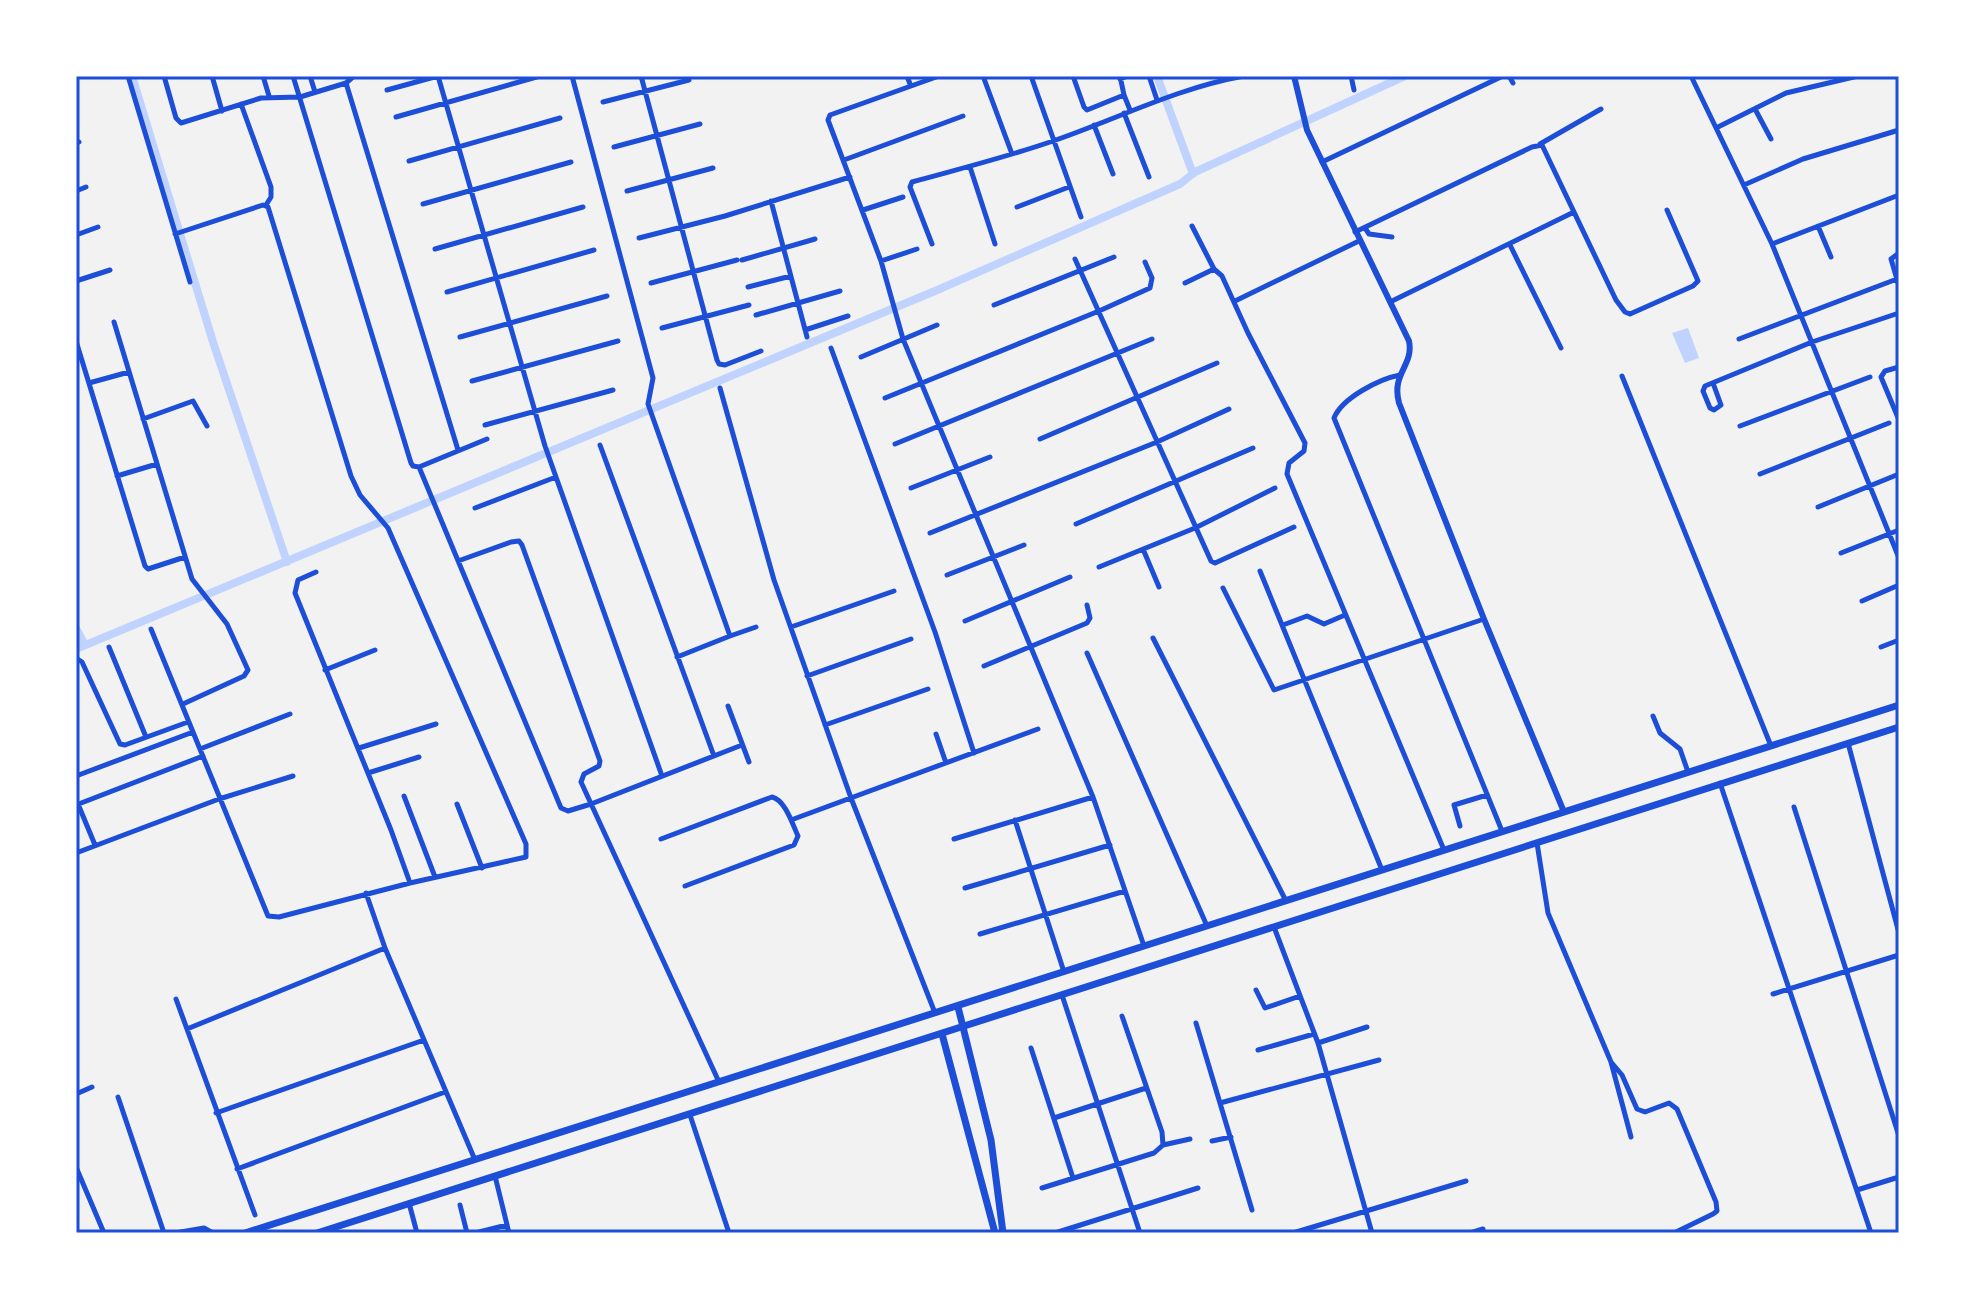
<svg xmlns="http://www.w3.org/2000/svg" width="1975" height="1309" viewBox="0 0 1975 1309" font-family="Cabin,sans-serif">
<style>
.water{fill:#bfd3fe}
.lines{fill:none;stroke-linecap:round;stroke-linejoin:round}
.canal{stroke:#bfd3fe;stroke-width:8}
.minor{stroke:#1d4ed8;stroke-width:5}
.tertiary{stroke:#1d4ed8;stroke-width:6}
.secondary{stroke:#1d4ed8;stroke-width:7}
.primary{stroke:#1d4ed8;stroke-width:7}
.neatline{fill:none;stroke:#1d4ed8;stroke-width:3}
</style>
<rect width="100%" height="100%" fill="#f2f2f2"/>
<!-- water -->
<path class="water" d="M1688,328L1699,358L1685,363L1672,333Z"/>
<g class="lines">
<!-- canal -->
<path class="canal" d="M132,76L213,342L287,562
M1157,76L1193,174
M76,628L85,645
M76,649L935,291L1180,184L1195,172L1405,76"/>
<!-- minor -->
<path class="minor" d="M128,76L190,282
M164,76L176,118L181,123L261,98L300,97L346,83L458,450
M212,76L222,111
M263,76L269,96
M293,76L411,463L413,466L419,467L561,808L568,811L591,804L742,745
M310,76L315,92
M438,76L545,446L662,776
M572,76L653,378L648,404L730,636L677,657
M641,76L717,360L719,364L725,365L761,351
M907,76L910,84
M939,76L830,115L828,120L881,261L903,339L1093,797L1144,946
M983,76L1012,154
M1031,76L1081,217
M1073,76L1084,107L1087,110L1124,95L1120,76
M1149,76L1157,100
M1257,76H1271
M1351,76L1354,90
M1509,76L1513,83
M1691,76L1772,244L1899,558
M1120,79L1128,76
M346,83L354,76
M387,90L438,76
M1124,95L1130,110
M603,102L689,80
M241,104L271,187V197L266,205
M1755,109L1771,139
M1124,113L1149,177
M396,117L540,76
M1094,125L1113,174
M1716,128L1786,93L1858,76
M76,143L79,142
M1540,144L1601,109
M614,147L700,124
M844,160L963,116
M409,161L560,118
M1322,162L1503,76
M970,167L995,244
M1744,185L1803,159L1899,130
M76,191L86,187
M627,191L713,168
M771,201L807,337
M423,204L571,162
M1017,207L1069,187
M863,210L903,197
M1192,226L1214,269L1222,276L1248,333L1305,443L1304,451L1289,463L1287,474L1444,850
M1818,226L1831,257
M1365,228L1369,234L1392,237
M1355,232L1532,147L1542,145L1616,300L1625,312L1630,314L1693,286L1698,281L1667,210
M76,235L98,227
M639,238L725,216L850,177
M932,244L910,187L912,182C959,169 1007,157 1053,141C1117,119 1177,88 1244,76
M1772,244L1899,195
M1510,245L1561,348
M435,249L583,207
M1899,253L1891,259L1899,286
M1075,259L1211,561L1215,563L1294,527
M742,260L815,239
M881,261L917,249
M76,281L110,270
M651,283L737,260
M1185,283L1214,269
M748,287L791,276
M447,292L594,250
M1235,301L1359,241
M1390,302L1574,212
M994,305L1114,257
M756,315L840,291
M114,322L192,579L227,624L248,670L244,676L183,704
M662,328L749,305
M805,330L848,316
M460,337L607,296
M1739,339L1897,279
M76,341L145,566L148,569L185,557
M831,348L935,632L974,753
M861,357L937,325
M1899,367L1885,371L1881,377L1899,420
M1400,375C1379,379 1342,398 1334,418L1502,831
M1622,376L1771,746
M472,381L618,341
M89,383L129,372
M1713,383L1721,405L1714,410L1710,408L1703,391L1705,386L1812,342L1899,313
M720,388L774,580L851,798L935,1013
M885,398L1099,311L1150,288L1152,278L1145,262
M143,419L193,401L207,426
M485,425L613,390
M1740,426L1870,377
M1040,439L1217,363
M895,444L1152,339
M600,445L714,756
M419,467L487,439
M1760,474L1889,423
M117,476L157,464
M911,488L990,457
M1818,507L1899,474
M475,508L556,477
M1076,524L1253,448
M930,533L1157,442L1229,409
M1143,549L1159,587
M1841,553L1899,530
M458,561L511,542L519,541L522,545L600,761L599,766L584,774L581,782L719,1082
M1099,567L1195,528L1275,488
M1260,571L1382,870
M316,572L298,580L295,593L391,830L410,883
M947,575L1024,545
M1223,588L1274,690L1484,619
M1862,601L1899,585
M965,621L1070,577
M1283,625L1307,616L1324,624L1345,615
M791,627L894,591
M151,629L268,916L279,917L410,883L526,857V844L388,528L360,495L351,476L268,207L263,205L175,234
M730,636L756,627
M1153,638L1286,901
M109,647L146,737
M1881,647L1899,640
M1087,653L1207,926
M76,658L82,662L120,744L125,745L188,722
M984,666L1087,623L1090,618L1087,605
M325,670L375,650
M807,676L911,639
M728,706L749,762
M1653,716L1660,733L1680,749L1688,772
M825,725L928,689
M936,734L946,763
M1848,743L1899,933
M359,748L436,724
M200,749L290,714
M368,773L419,757
M76,776L193,732
M1720,783L1871,1233
M404,796L435,877
M78,804L95,845
M457,804L482,868
M76,805L203,756
M1794,807L1899,1136
M791,820L1038,729
M1015,820L1064,972
M1460,826L1454,805L1487,795
M661,839L772,797C785,800 792,823 798,836L794,845L685,886
M954,839L1093,797
M1537,843L1548,913L1611,1062L1631,1137
M76,853L219,799L293,776
M965,888L1110,845
M366,893L385,948L475,1160
M1274,927L1318,1043L1372,1233
M980,934L1125,891
M1256,990L1265,1008L1300,996
M1773,994L1899,955
M1062,995L1140,1233
M176,999L255,1215
M1122,1016L1162,1132L1163,1145
M1196,1023L1252,1210
M187,1029L385,948
M1318,1043L1367,1027
M1031,1048L1073,1178
M1258,1050L1314,1034
M1611,1062L1622,1075L1637,1109L1645,1112L1669,1103L1677,1109L1716,1202L1717,1211L1713,1214L1674,1233
M76,1094L92,1087
M118,1097L164,1233
M1220,1103L1379,1060
M216,1113L424,1040
M690,1115L729,1233
M1054,1118L1146,1088
M1212,1141L1231,1137
M76,1167L104,1233
M237,1169L445,1092
M495,1176L509,1233
M1042,1188L1154,1153L1163,1145L1190,1139
M1857,1190L1899,1177
M409,1203L417,1233
M460,1205L467,1233
M175,1233L204,1228L213,1233
M475,1233L507,1225
M1055,1233L1198,1188
M1293,1233L1466,1181
M1470,1233L1483,1229"/>
<!-- tertiary -->
<path class="tertiary" d="M1294,76L1307,130L1409,341C1414,366 1391,373 1399,403L1484,619L1564,812"/>
<!-- secondary -->
<path class="secondary" d="M963,1027L991,1140L1003,1233
M942,1034L995,1233"/>
<!-- primary -->
<path class="primary" d="M958,1007L963,1027
M245,1233L1899,705
M317,1233L1899,727"/>
</g>
<!-- border -->
<rect width="1975" height="1309" fill="none" stroke="#ffffff" stroke-width="156"/>
<rect x="78" y="78" width="1819" height="1153" class="neatline"/>
</svg>
